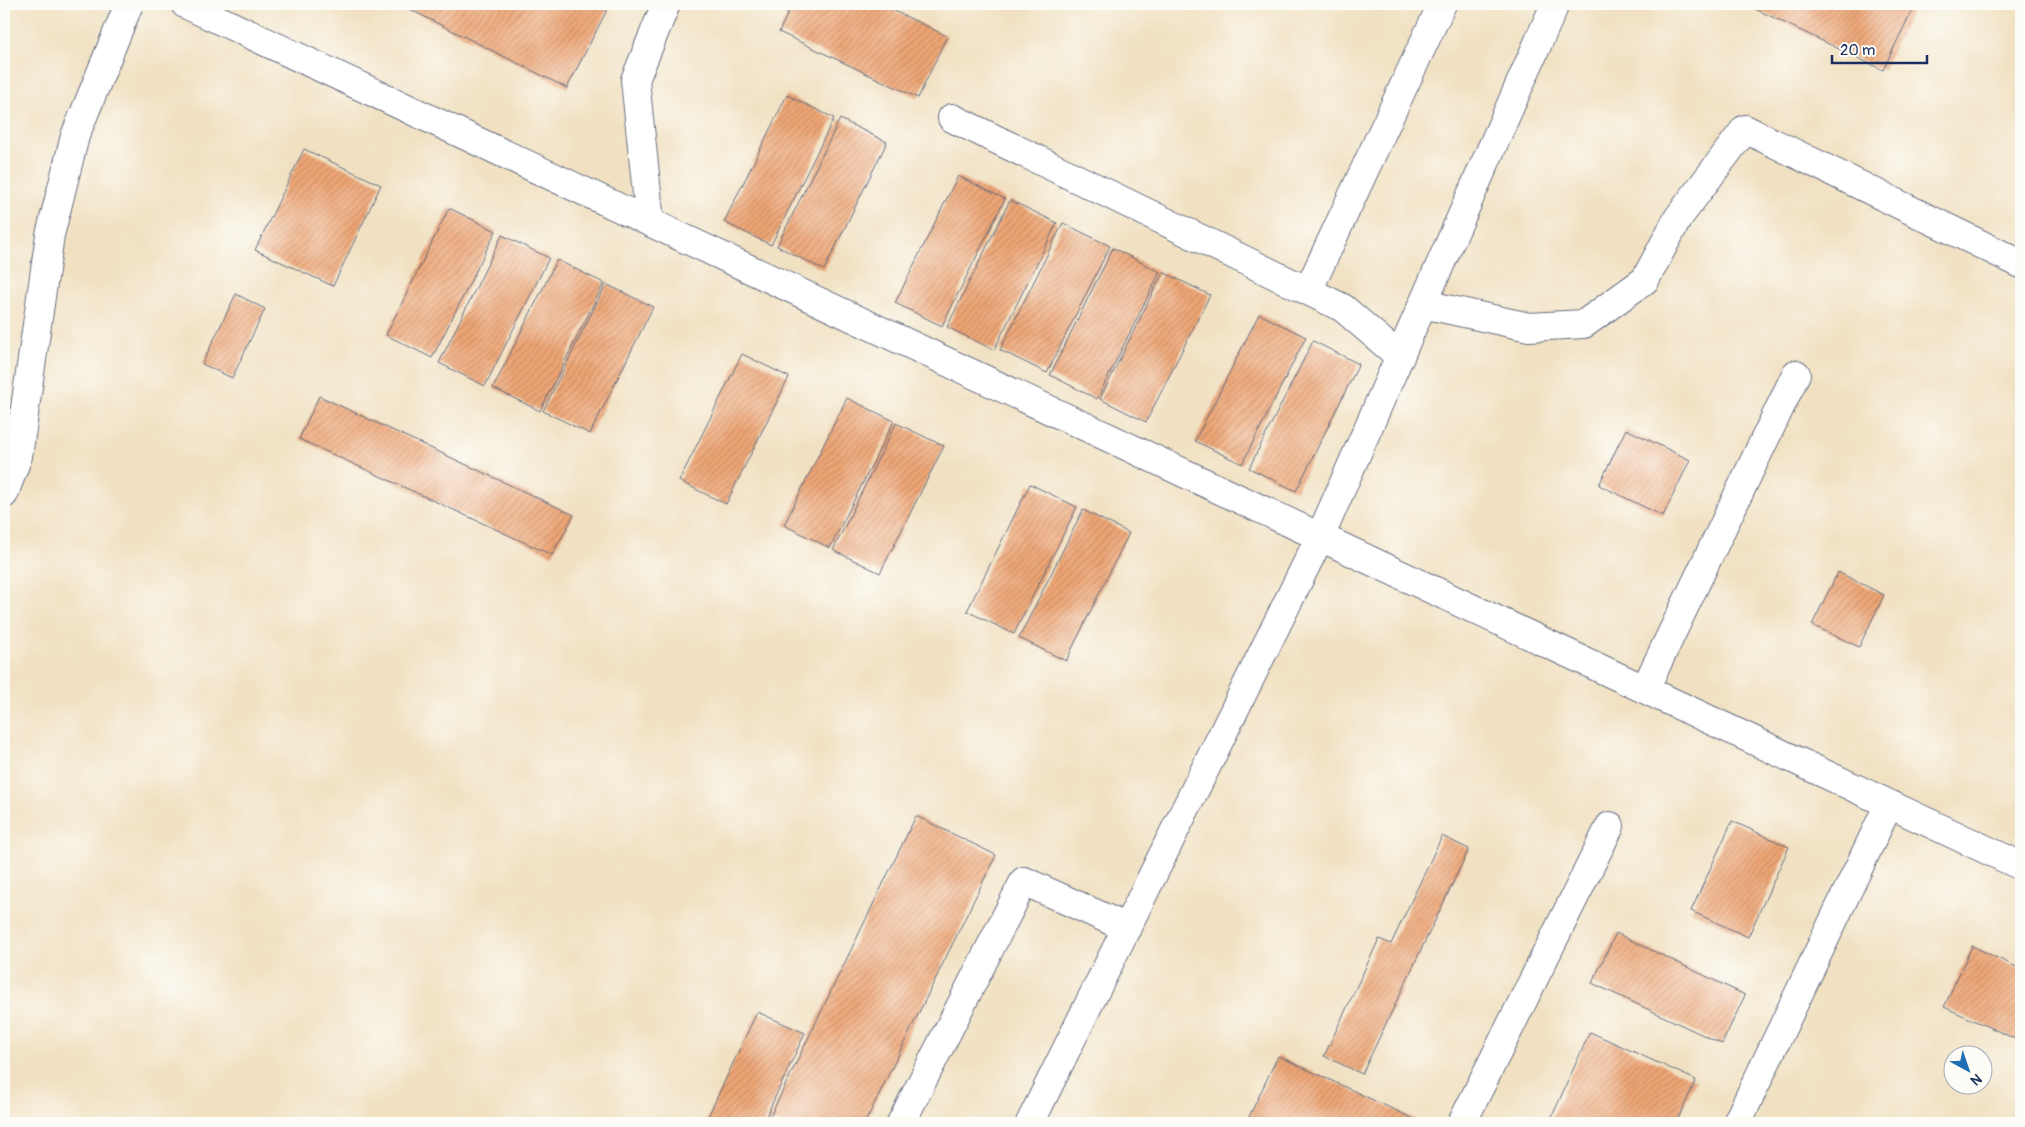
<svg xmlns="http://www.w3.org/2000/svg" width="2025" height="1127" viewBox="0 0 2025 1127" font-family="Pangolin,sans-serif">
<style>
.building{fill:url(#building-hatch)}
.lines{fill:none;stroke-linecap:round;stroke-linejoin:round}
.minor-casing{stroke:#666d81;stroke-width:30}
.minor{stroke:#fff;stroke-width:28}
</style>
<defs>
<pattern id="building-hatch" width="6" height="6" patternUnits="userSpaceOnUse" patternTransform="scale(1.25)"><rect width="6" height="6" fill="#efa675"/><path d="M-1 1l2-2M0 6l6-6M5 7l2-2" fill="none" stroke="#c18863"/></pattern>
</defs>
<rect width="100%" height="100%" fill="#fdfcf7"/>
<filter id="ink" filterUnits="userSpaceOnUse"><feTurbulence type="fractalNoise" baseFrequency=".02" numOctaves="2"/><feDisplacementMap in="SourceGraphic" scale="10" xChannelSelector="R" yChannelSelector="G"/><feConvolveMatrix kernelMatrix="1 2 1 2 8 2 1 2 1" color-interpolation-filters="sRGB"/></filter>
<filter id="wash" filterUnits="userSpaceOnUse"><feTurbulence type="fractalNoise" baseFrequency=".0096" numOctaves="4" result="noise"/><feDisplacementMap in="SourceGraphic" scale="20" xChannelSelector="R" yChannelSelector="G"/><feGaussianBlur stdDeviation="1.12" result="paint"/><feColorMatrix in="noise" values="0 0 0 0 0 0 0 0 0 0 0 0 0 0 0 0 0 1.4 0 .05"/><feComposite in="paint" operator="in"/></filter>
<g filter="url(#wash)">
<rect width="100%" height="100%" fill="#f1e1c2"/>
<g id="blocks">
<!-- building -->
<path class="building" d="M399,4H610L567,88Z
M792,4H880L947,36L918,98L779,32Z
M1745,4H1915L1883,70Z
M787,95L834,118L771,245L724,222Z
M840,119L887,142L824,270L777,246Z
M304,149L381,185L333,286L255,250Z
M958,176L1005,199L942,326L895,303Z
M1010,200L1057,223L994,350L947,327Z
M449,208L496,231L432,358L386,335Z
M1063,223L1110,246L1047,373L1000,350Z
M502,235L549,258L485,386L439,363Z
M1113,248L1160,272L1097,399L1050,375Z
M557,260L604,283L540,411L493,388Z
M1163,272L1210,295L1146,422L1100,399Z
M606,284L653,307L590,434L543,411Z
M236,294L265,309L232,378L202,364Z
M1259,314L1306,337L1242,464L1195,441Z
M1313,341L1359,364L1296,491L1249,468Z
M742,354L789,377L726,504L679,481Z
M319,396L574,515L552,555L299,439Z
M847,398L894,421L830,548L784,525Z
M896,423L944,446L880,573L833,550Z
M1626,429L1690,460L1663,516L1599,485Z
M1030,484L1077,507L1014,634L967,611Z
M1083,510L1129,533L1066,661L1019,638Z
M1838,572L1884,595L1859,647L1812,625Z
M916,816L996,855L865,1123H767Z
M1732,821L1789,847L1748,937L1691,911Z
M1442,836L1469,849L1362,1074L1324,1056L1379,939L1391,944Z
M1616,933L1745,995L1722,1044L1592,983Z
M1972,946L2021,969L2020,1041L1944,1007Z
M757,1012L805,1033L763,1123H705Z
M1590,1032L1696,1080L1676,1123H1549Z
M1278,1056L1423,1123H1246Z"/>
</g>
</g>
<g filter="url(#ink)">
<use href="#blocks" fill-opacity="0" stroke="#666d81" stroke-width="1"/>
<g class="lines">
<!-- minor casing -->
<g class="minor-casing">
<path id="minor" d="M185,4L2021,866
M952,118L1343,308L1400,357
M650,222L635,80L666,4
M1308,291L1442,4
M1423,304L1529,327L1584,324L1645,280L1678,218L1745,129L2021,264
M4,494L18,456L50,235L75,136L129,4
M1645,689L1796,374
M901,1123L1024,881L1127,928
M1030,1123L1320,537L1553,9
M1462,1123L1610,826
M1737,1123L1889,804"/>
</g>
<!-- minor -->
<use href="#minor" class="minor"/>
</g>
</g>
<!-- margin -->
<rect width="2025" height="1127" fill="none" stroke="#fdfcf7" stroke-width="20"/>
<!-- north arrow -->
<g transform="translate(1968 1070) rotate(140)"><circle r="24" fill="#fdfcf7" stroke="#a3aaba"/>
<path d="M0-4L9 19L0 12L-9 19Z" fill="#1f6fb2"/>
<text y="-8" font-size="14" font-weight="bold" text-anchor="middle" fill="#1b2f5e">N</text>
</g>
<!-- scale -->
<path d="M1832 55v8h95v-8" fill="none" stroke="#1b2f5e" stroke-width="2.5"/>
<text x="1840" y="55" font-size="15" fill="#1b2f5e" stroke="#fdfcf7" stroke-width="4" paint-order="stroke">20 m</text>
</svg>
